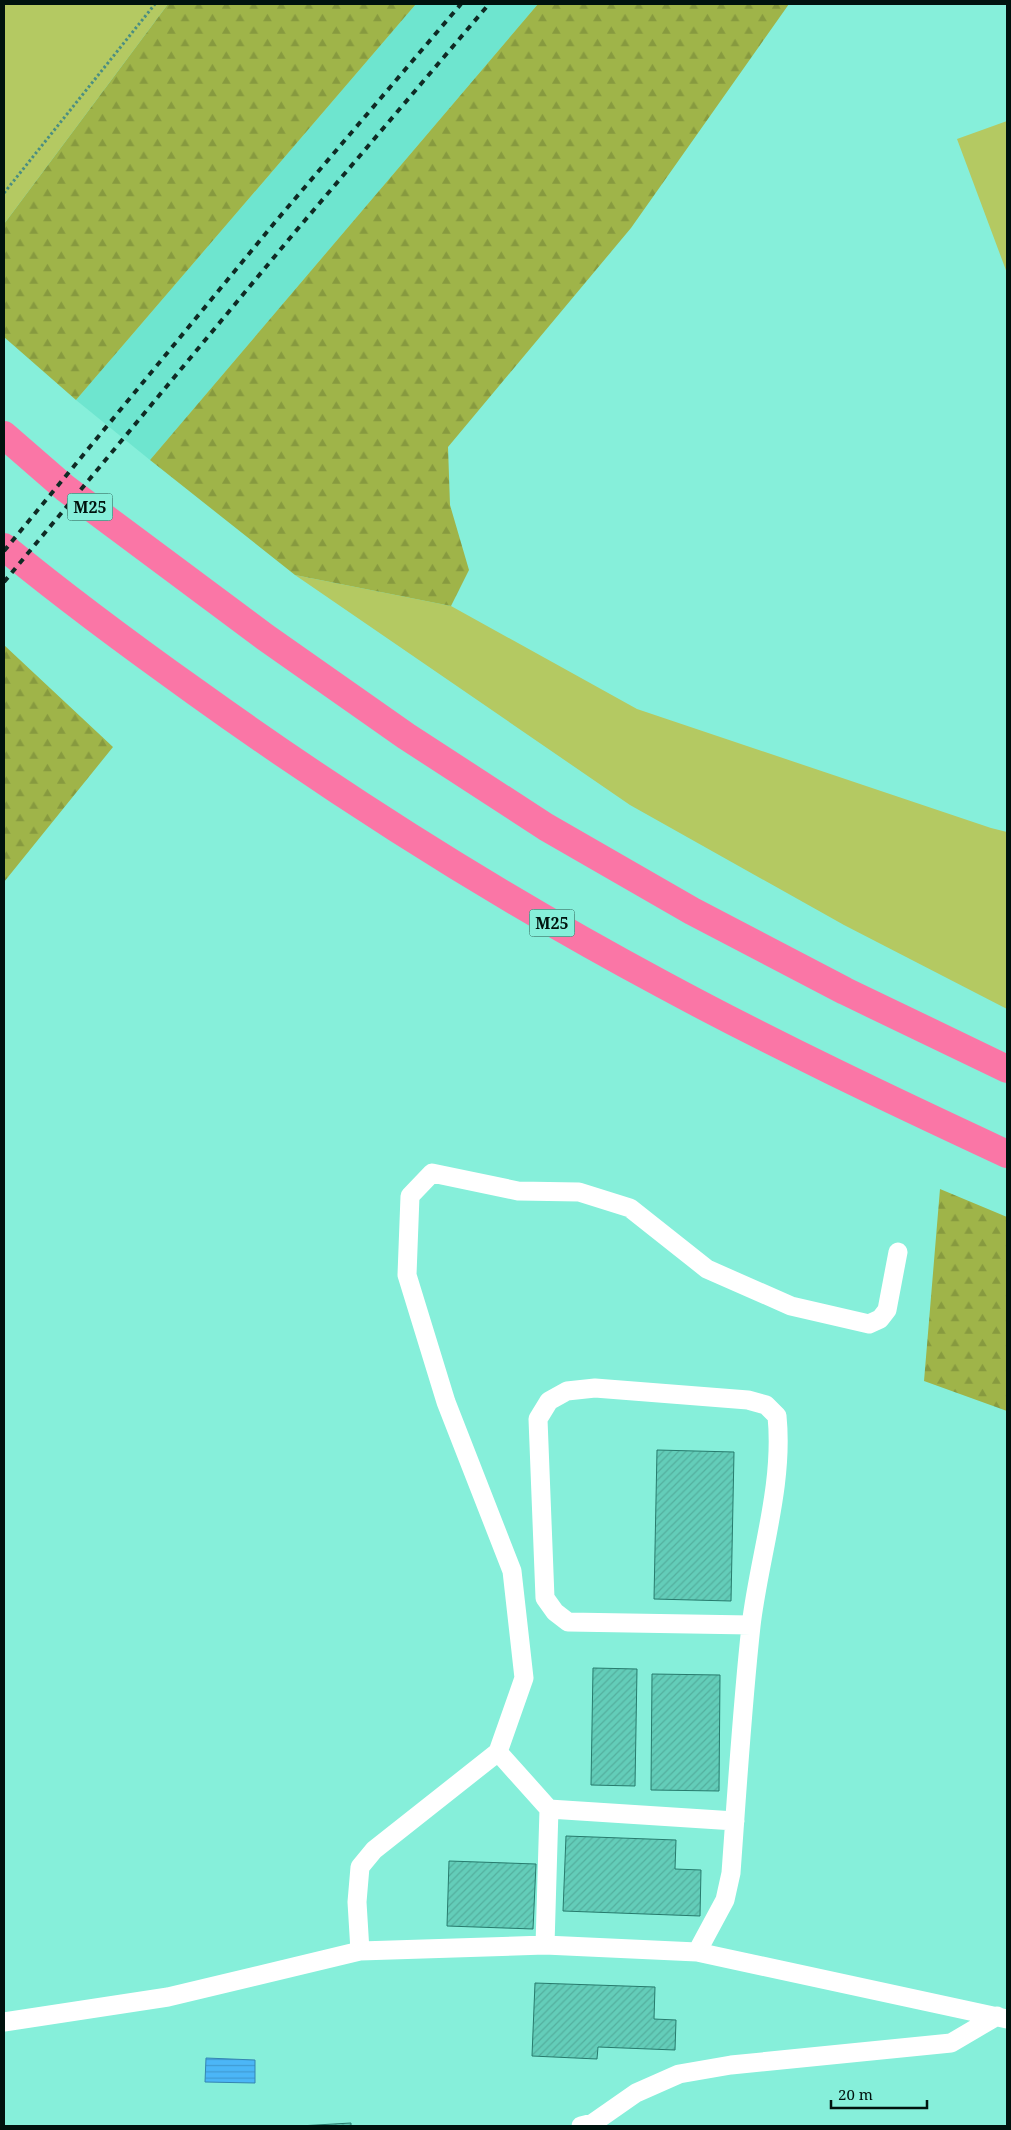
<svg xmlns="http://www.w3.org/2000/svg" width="1011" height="2130" viewBox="0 0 1011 2130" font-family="'Noto Serif',serif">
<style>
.built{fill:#6ee5cf}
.green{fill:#b4c962}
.forest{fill:url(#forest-firs)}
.water{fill:url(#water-rules);stroke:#3485b1}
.building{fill:url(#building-hatch);stroke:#277b6d}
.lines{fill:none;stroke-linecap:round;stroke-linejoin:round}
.path{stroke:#4b8e81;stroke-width:3;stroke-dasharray:2.5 2.5;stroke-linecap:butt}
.service{stroke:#fff;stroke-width:19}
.motorway{stroke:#fa76a6;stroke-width:28}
.rail{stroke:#0f2a24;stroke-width:4;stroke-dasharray:6 6;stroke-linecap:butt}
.labels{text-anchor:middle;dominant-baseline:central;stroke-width:4;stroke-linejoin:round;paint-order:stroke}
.shield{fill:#86efda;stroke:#28544b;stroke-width:1}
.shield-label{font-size:16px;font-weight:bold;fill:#00120e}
</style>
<defs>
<pattern id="forest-firs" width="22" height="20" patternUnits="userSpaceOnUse" patternTransform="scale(1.25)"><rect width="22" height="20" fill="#9fb449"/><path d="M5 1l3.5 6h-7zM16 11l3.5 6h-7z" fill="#879a3f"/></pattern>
<pattern id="water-rules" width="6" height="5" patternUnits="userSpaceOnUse" patternTransform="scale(1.25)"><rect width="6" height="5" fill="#4bb6f7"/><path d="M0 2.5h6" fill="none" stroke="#409bd3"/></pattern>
<pattern id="building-hatch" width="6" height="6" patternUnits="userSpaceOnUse" patternTransform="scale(1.25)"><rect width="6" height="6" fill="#63cdb9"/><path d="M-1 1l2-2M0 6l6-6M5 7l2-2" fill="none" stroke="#54af9e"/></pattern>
</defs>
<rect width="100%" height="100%" fill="#86efda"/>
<!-- built -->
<path class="built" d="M416,4H538L150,460L76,400Z"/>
<!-- green -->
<path class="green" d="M4,4H168L4,224Z
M1007,121V273L957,139Z
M295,575L451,606L637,709L991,828L1007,832V1009L844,925L630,805Z"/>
<!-- forest -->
<path class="forest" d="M168,4H416L76,400L4,337V224Z
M538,4H789L631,228L448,447L450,505L469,570L451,606L295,575L150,460Z
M4,645L113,747L4,882Z
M940,1189L1007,1217V1411L924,1381Z"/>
<!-- water -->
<path class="water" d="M206,2058L255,2060V2083L205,2082Z"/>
<!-- building -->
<path class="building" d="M657,1450L734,1452L731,1601L654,1599Z
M593,1668L637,1669L635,1786L591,1785Z
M652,1674L720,1675L719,1791L651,1790Z
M566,1836L676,1840L675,1869L701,1870L700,1916L563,1911Z
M449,1861L536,1864L533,1929L447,1926Z
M535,1983L655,1987L654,2019L676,2020L675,2050L598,2047L597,2059L532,2056Z
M351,2123V2126H299Z"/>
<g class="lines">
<!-- path -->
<path class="path" d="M4,193L155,4"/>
<!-- service -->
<path class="service" d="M498,1752L549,1809L735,1821
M545,1945L549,1809
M360,1951L357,1902L360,1867L374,1850L498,1752L524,1678L512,1571L446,1402L407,1275L410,1196L432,1173L518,1191L579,1192L630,1208L707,1269L791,1306L869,1324L880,1319L887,1310L898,1252
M697,1952L725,1900L731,1873C737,1791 742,1708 751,1626C759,1557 784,1486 777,1416L766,1405L748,1400L595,1388L567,1391L549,1401L538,1419L545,1598L555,1612L568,1622L751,1625
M4,2022L168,1997L360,1951L545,1945L697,1952L1007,2019
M581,2126L593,2123L636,2093L679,2074L731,2065L951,2043L997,2016"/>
<!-- motorway -->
<path class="motorway" d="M4,435L65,488L265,637L406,736L546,827L692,911L845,991L1007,1069
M4,547C66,598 131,646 197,693C346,800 501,898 662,984C775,1045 891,1100 1007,1154"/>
<!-- rail -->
<path class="rail" d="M4,551L276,221L461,4
M4,582L295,232L489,4"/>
</g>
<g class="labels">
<!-- shield labels -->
<g class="shield">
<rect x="67.5" y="493.5" width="45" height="27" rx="4"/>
<rect x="529.5" y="909.5" width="45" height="27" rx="4"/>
</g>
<g class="shield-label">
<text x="90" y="507">M25</text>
<text x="552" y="923">M25</text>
</g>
</g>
<!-- border -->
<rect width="1011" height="2130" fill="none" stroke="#00120e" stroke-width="10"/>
<!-- scale -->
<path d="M831 2100v8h96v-8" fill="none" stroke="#00120e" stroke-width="2.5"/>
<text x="838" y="2100" font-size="15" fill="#00120e" stroke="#86efda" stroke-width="4" paint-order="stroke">20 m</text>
</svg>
